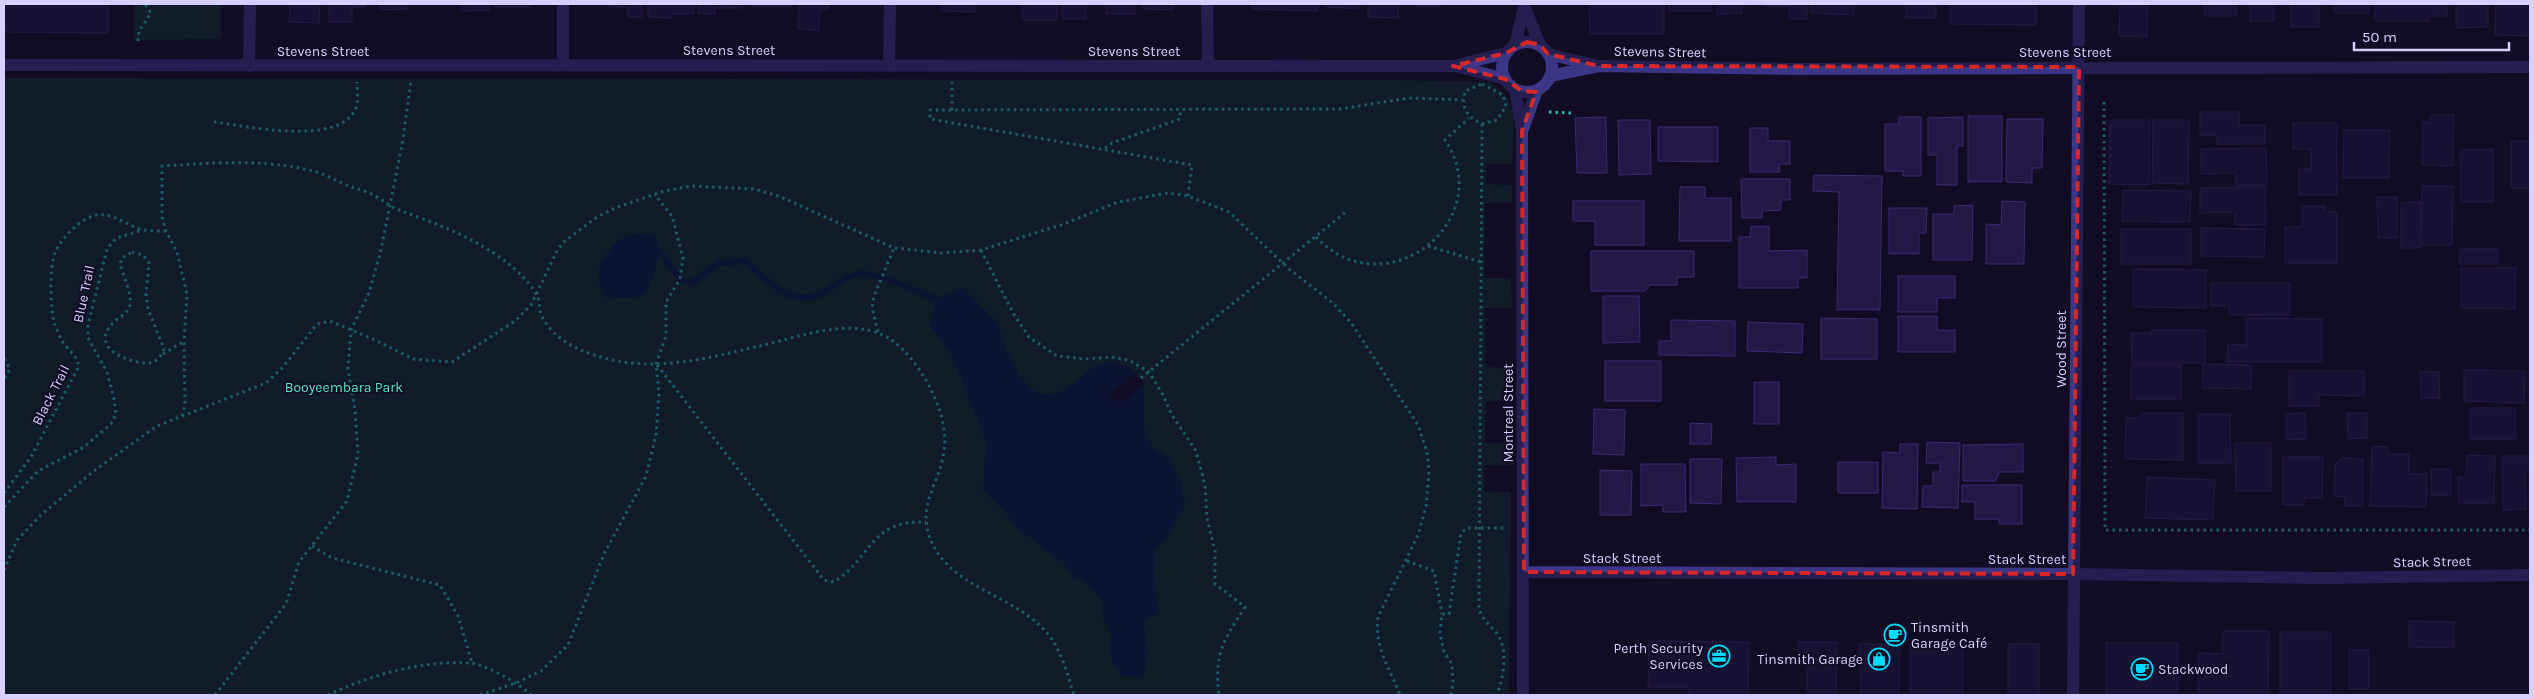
<svg xmlns="http://www.w3.org/2000/svg" width="2534" height="699" viewBox="0 0 2534 699" font-family="Karla,sans-serif">
<style>
.green{fill:#102f2f}
.water{fill:#071b44}
.pier{fill:#120d24}
.lines{fill:none;stroke-linecap:round;stroke-linejoin:round}
.stream{stroke:#071b44;stroke-width:6}
.building{fill:#231846;stroke:#3a2974}
.path{stroke:#28bbb8;stroke-width:3;stroke-dasharray:2.5 4;stroke-linecap:butt}
.minor{stroke:#3b3686;stroke-width:12}
.marked{fill:none;stroke:#d62828;stroke-width:4;stroke-dasharray:10 6;stroke-linejoin:round}
.labels{text-anchor:middle;dominant-baseline:central;stroke-width:4;stroke-linejoin:round;paint-order:stroke}
.street-label{font-size:14px;fill:#d7d0ff;stroke:#120d24}
.park-label{font-size:14px;fill:#56e6c7;stroke:#120d24}
.poi-label{font-size:14px;fill:#d7d0ff;stroke:#120d24;text-anchor:start}
</style>
<rect width="100%" height="100%" fill="#120d24"/>
<!-- green -->
<path class="green" d="M134,4H221V39L134,40Z
M4,78L1391,80L1489,82C1521,97 1514,134 1512,164H1486V184L1512,185V202L1485,203L1484,278H1511L1512,308H1485V367L1512,368L1511,401H1485V443H1511V465H1484V491L1511,492L1509,695H4Z"/>
<!-- water -->
<path class="water" d="M647,233L656,237C661,262 655,271 646,294L633,298L606,297L598,280L600,265L616,242L627,236Z
M963,287L998,324L1008,354L1020,376L1035,392L1047,395L1060,392L1074,384L1093,367L1110,361L1129,367L1144,387V429L1153,448L1167,457L1181,481L1185,505L1166,540L1155,548L1154,574L1158,613L1147,618L1144,626L1148,653L1143,677L1122,676C1106,655 1114,655 1109,632C1105,618 1100,618 1103,602C1094,591 1088,581 1074,578L1064,563L1048,553L1033,539L1019,531L1002,508L983,490L986,441L951,353L929,324L938,300Z"/>
<!-- pier -->
<path class="pier" d="M1136,374L1144,383L1119,404L1111,394Z"/>
<g class="lines">
<!-- stream -->
<path class="stream" d="M659,251L680,279L692,283L719,263L746,261C765,281 795,310 824,292C833,287 848,275 858,274C880,272 918,292 938,300"/>
</g>
<!-- building -->
<path class="building" d="M4,4H108V33L4,32Z
M290,4H320L319,23L289,22Z
M329,4H365V7H352V22H329Z
M380,4H408V9L380,10Z
M461,4H489V10L461,11Z
M495,4H530V7H495Z
M610,4H642V17H628V7H610Z
M648,4H694L693,14H671V18L648,17Z
M699,4H742V8H715V14L698,13Z
M754,4H791V6H754Z
M799,4H829L828,10H820L819,30L798,29Z
M941,4H976V12L941,11Z
M1022,4H1057V20H1022Z
M1062,4H1086V19H1062Z
M1106,4H1135V14H1106Z
M1143,4H1173V10L1143,9Z
M1252,4H1318L1317,11L1252,9Z
M1326,4H1358V9L1326,7Z
M1368,4H1399L1398,18L1368,17Z
M1415,4H1440V6H1415Z
M1445,4H1474V5H1445Z
M1589,4H1664V34H1590Z
M1669,4H1711V11H1669Z
M1717,4H1754V5H1742V13L1717,14Z
M1763,4H1807V19H1789V6H1763Z
M1811,4H1854V15L1811,13Z
M1906,4H1936V18H1906Z
M1950,4H2036V25L1950,24Z
M2120,4H2148L2147,37L2119,36Z
M2204,4H2236V16H2205Z
M2250,4H2274V21H2250Z
M2291,4H2319V27H2291Z
M2334,4H2368L2369,13H2335Z
M2375,4H2447V16H2429V21H2375Z
M2456,4H2488V27L2456,28Z
M2496,4H2530V36L2495,35Z
M2200,112H2240L2239,125H2265V144H2217V135H2200Z
M2431,115H2454L2453,166L2422,165L2423,122L2430,123Z
M1968,116H2002V182H1968Z
M1606,117L1607,173H1577L1575,118Z
M1899,117H1921V176H1903V171H1885V124H1899Z
M1963,117V146H1957V185H1937V155H1928V118Z
M2007,119H2043L2042,168H2032V183L2006,182Z
M1618,120H1650L1651,174L1619,175Z
M2110,120H2150L2149,185L2109,184Z
M2153,120H2189L2188,184L2152,183Z
M2293,123H2337V195H2299V169H2311V149H2293Z
M1658,127H1718V162L1658,161Z
M1750,128H1768V141H1790V164H1779L1780,172H1750Z
M2344,130H2390L2389,178H2343Z
M2511,141H2530V188H2511Z
M2266,148L2267,185L2236,186V173L2201,174V149Z
M2493,149V202H2461L2460,150Z
M1814,175L1882,176L1880,310H1837L1839,192L1813,191Z
M1741,179H1790V200H1781V210L1762,211V218H1742Z
M2422,186H2453L2452,245H2421Z
M1680,187H1705V198H1731V241H1679Z
M2265,187L2266,225H2235V212L2200,213V188Z
M2123,190L2191,191L2190,222L2122,221Z
M2377,197H2397V238H2378Z
M1573,201H1644V245H1595V221H1573Z
M2002,201L2025,202L2024,264H1986V224L2001,225Z
M2420,202V248H2401V203Z
M1973,205L1972,260H1933V214H1954V206Z
M2302,206H2325V212H2337V263H2285V227H2302Z
M1889,208H1927L1926,233H1919V254H1889Z
M1751,226H1769V251L1807,250V278H1798V288H1739V237H1750Z
M2201,228L2265,229L2264,257L2201,256Z
M2121,229H2191V264H2121Z
M2460,249H2498V264H2460Z
M1591,251H1694V277H1677V285H1650L1645,291H1591Z
M2461,268H2516L2515,309L2461,308Z
M2133,269L2206,270V308L2133,307Z
M1898,276H1955V298H1937V312H1898Z
M2211,283H2290V315H2229V306H2211Z
M1603,296H1639L1640,342L1603,343Z
M1898,316H1937V330H1955V352H1898Z
M1821,318L1877,319V359H1821Z
M2246,318L2322,319V362H2227L2228,344L2246,345Z
M1671,320L1735,321V356L1659,355V341H1671Z
M1748,322L1803,324L1802,353L1747,351Z
M2151,330H2205V363H2132L2131,333H2151Z
M1605,361H1661V401H1605Z
M2203,364L2252,365L2251,389L2202,388Z
M2131,365H2181V399H2131Z
M2464,370L2525,371L2524,403L2464,401Z
M2289,371H2364V396L2319,395V406H2289Z
M2420,372H2439L2440,398H2421Z
M1754,382H1779V424H1754Z
M2470,408H2515L2516,439H2470Z
M1594,409L1625,410L1624,455L1593,454Z
M2141,413H2183V460L2125,459L2126,418H2141Z
M2305,413L2306,439L2286,440V414Z
M2347,413H2367V438L2348,439Z
M2198,414H2230L2231,463H2198Z
M1690,423L1712,424L1711,444H1690Z
M1927,442L1960,443L1958,508L1922,507L1923,486H1933V472H1940V463H1926Z
M2235,443H2271V491H2236Z
M1900,444H1918L1917,509L1882,508L1883,452L1900,453Z
M2023,444V472H1999L1996,481H1963V445Z
M2372,446L2388,447V454H2409V474H2427L2426,507L2370,506Z
M2467,455L2495,456L2494,503H2458V477H2466Z
M2502,456H2530V471H2525L2526,509L2503,510Z
M1776,457V465L1796,464V502H1737L1736,458Z
M2283,457H2323L2322,498H2304V505H2283Z
M2342,458L2363,459V506H2345V497L2334,496L2335,465Z
M1690,459H1722L1721,504L1690,503Z
M1838,462H1878V493H1838Z
M1641,464H1685L1686,512H1663V505L1641,506Z
M2431,469H2451V495H2432Z
M1600,470L1632,471L1631,515H1600Z
M2147,477L2215,480L2213,520L2145,518Z
M1962,485H2022V524H1999V519H1975V502H1962Z
M2409,621L2454,622V648L2409,647Z
M1892,627H1899V643H1892Z
M2223,631H2269L2268,695H2198V653L2222,654Z
M2280,632H2331V695H2280Z
M1649,641L1749,642L1748,695H1689V687H1648Z
M1798,642H1837L1836,695H1807V665L1798,664Z
M2106,643H2178V695H2106Z
M1859,644H1900L1899,695H1861Z
M1910,644H1963V695H1910Z
M2008,644H2039V695H2008Z
M2349,650H2369V689H2349Z"/>
<g class="lines">
<!-- path -->
<path class="path" d="M138,41L139,31L151,13L145,4
M1482,84L1503,95L1506,106L1497,120L1482,124C1466,116 1461,108 1465,91Z
M2104,102L2105,530H2530
M952,110V80
M1549,112L1571,113
M214,122C246,126 340,147 356,108C359,101 357,90 357,82
M1482,124L1479,609C1483,623 1497,629 1501,641C1507,657 1503,682 1496,695
M1105,148L1112,143L1180,119V110
M1188,196L1192,165L930,119V110L1340,109L1409,98L1463,100
M1316,237C1385,310 1499,221 1445,140L1469,118
M1428,246L1481,262
M981,250L1013,313L1029,337L1057,356L1084,359L1111,357L1129,360L1149,372L1163,395L1172,415L1196,451L1205,485L1207,518L1215,551V584L1245,607C1223,641 1214,654 1219,695
M132,252L143,255L149,263L146,294L148,309L164,349C160,359 154,364 144,363C124,361 91,347 112,324C117,318 128,314 130,305C132,293 123,275 120,264L122,258Z
M878,332L872,308L874,296L894,248
M163,354L183,342
M4,359L10,369L4,379
M657,365L824,580L834,582C873,557 869,520 926,522
M1141,378L1347,211
M182,416L185,405L184,342L187,294L177,252L166,231L162,217V166C216,163 263,158 317,172C329,176 340,183 352,187C359,190 368,191 375,196C383,200 388,205 396,209C438,224 490,243 522,276C527,281 534,289 537,296C540,301 539,308 541,314C553,344 595,358 624,362C669,369 717,356 760,346C800,337 856,314 893,341C921,362 950,414 944,451C940,484 916,504 931,541C953,591 1020,595 1051,638C1063,655 1068,676 1074,695
M4,493L31,457L79,366C75,354 73,355 65,345C60,340 58,331 55,325C50,311 49,266 55,253C61,238 80,219 96,215C112,212 128,226 143,230C151,231 159,231 166,231
M4,507L38,471L84,447L111,424L116,414L114,399L107,372L88,338V325L107,249L116,238L143,230
M312,546L332,558L440,585L458,616L472,663
M1407,561L1434,571L1442,614
M4,570L17,540L42,514L95,470L157,426L266,383L283,367L317,324L330,321L375,340L413,359L452,362L515,321L531,305L558,249L565,241L597,217L615,208L664,191L691,186L754,189L779,196L894,248L942,253L981,250L1064,224L1118,202L1168,193L1188,196L1229,212L1289,269L1334,304L1352,324L1418,425L1427,452L1429,470L1426,507L1418,535L1378,617C1374,648 1390,668 1400,695
M215,695L286,604L299,562L347,501L358,454L355,410L348,369L351,330L369,293L381,250L402,145L411,81
M328,695C371,675 422,660 470,663C485,664 520,684 531,695
M480,695L516,683L541,671L568,645L604,554L646,476L656,435L659,393L656,364L666,336V302L680,279L683,258L672,216L655,195
M1451,695L1453,682L1452,664L1444,652L1440,633L1442,614H1449L1461,533L1467,528H1507"/>
<!-- minor -->
<path class="minor" d="M1207,4L1208,66
M1525,8L1540,45
M1502 67a25 25 0 1 1 50 0a25 25 0 1 1-50 0Z
M1515,45L1525,4
M1548,54L1594,65
M563,64V4
M4,65L1453,66L1506,53
M249,66L250,4
M889,66L890,4
M1456,66L1505,79
M1550,76L1599,66L1794,69L2530,67
M1515,89L1522,131L1523,695
M1523,129L1537,90
M1524,572L2073,574L2324,578L2530,575
M2073,695L2079,4"/>
</g>
<!-- marked area -->
<path d="M0 0H2534V699H0ZM1527,42L1540,45L1548,54L1599,66L2079,67L2073,574L1524,572L1522,131L1536,92L1522,91L1505,79L1453,66L1506,53Z" fill="#120d24" fill-opacity=".55" fill-rule="evenodd"/>
<path class="marked" d="M1527,42L1540,45L1548,54L1599,66L2079,67L2073,574L1524,572L1522,131L1536,92L1522,91L1505,79L1453,66L1506,53Z"/>
<!-- icons -->
<defs>
<g id="cafe-ring" transform="scale(1.125)"><circle r="9.5" fill="#120d24" stroke="#00dafb" stroke-width="1.5"/><path d="M-5.5-4.5H6V0H3Q3 3.5 0 3.5H-2.5Q-5.5 3.5-5.5 0ZM3-3.2v2h1.7v-2ZM-6 4.5H4V6H-6Z" fill="#00dafb"/></g>
<g id="office-ring" transform="scale(1.125)"><circle r="9.5" fill="#120d24" stroke="#00dafb" stroke-width="1.5"/><path d="M-6-3h4V-5.5h4V-3h4V5H-6ZM-1-4.5V-3h2v-1.5ZM-6 0V1H6V0Z" fill="#00dafb"/></g>
<g id="shop-ring" transform="scale(1.125)"><circle r="9.5" fill="#120d24" stroke="#00dafb" stroke-width="1.5"/><path d="M-5-2.5h2.3a2.7 3.5 0 0 1 5.4 0H5L5.5 6h-11ZM-1.5-2.5h3a1.5 2.3 0 0 0-3 0Z" fill="#00dafb"/></g>
</defs>
<g fill-rule="evenodd">
<use href="#cafe-ring" x="1895" y="635"/>
<use href="#office-ring" x="1719" y="656"/>
<use href="#shop-ring" x="1879" y="659"/>
<use href="#cafe-ring" x="2142" y="669"/>
</g>
<g class="labels">
<!-- street labels -->
<g class="street-label">
<text x="729" y="50">Stevens Street</text>
<text x="323" y="51">Stevens Street</text>
<text x="1134" y="51">Stevens Street</text>
<text transform="translate(1660 52) rotate(1)">Stevens Street</text>
<text x="2065" y="52">Stevens Street</text>
<text transform="translate(84 294) rotate(-78)">Blue Trail</text>
<text transform="translate(2061 349) rotate(-90)">Wood Street</text>
<text transform="translate(51 395) rotate(-63)">Black Trail</text>
<text transform="translate(1508 413) rotate(-90)">Montreal Street</text>
<text x="1622" y="558">Stack Street</text>
<text x="2027" y="559">Stack Street</text>
<text transform="translate(2432 562) rotate(-1)">Stack Street</text>
</g>
<!-- park labels -->
<g class="park-label">
<text x="344" y="387">Booyeembara Park</text>
</g>
<!-- poi labels -->
<g class="poi-label">
<text x="1911" y="627">Tinsmith<tspan x="1911" dy="16">Garage Café</tspan></text>
<text x="1703" y="648" text-anchor="end">Perth Security<tspan x="1703" dy="16">Services</tspan></text>
<text x="1863" y="659" text-anchor="end">Tinsmith Garage</text>
<text x="2158" y="669">Stackwood</text>
</g>
</g>
<!-- border -->
<rect width="2534" height="699" fill="none" stroke="#d7d0ff" stroke-width="10"/>
<!-- scale -->
<path d="M2354 42v8h155v-8" fill="none" stroke="#d7d0ff" stroke-width="2.5"/>
<text x="2362" y="42" font-size="15" fill="#d7d0ff" stroke="#120d24" stroke-width="4" paint-order="stroke">50 m</text>
</svg>
